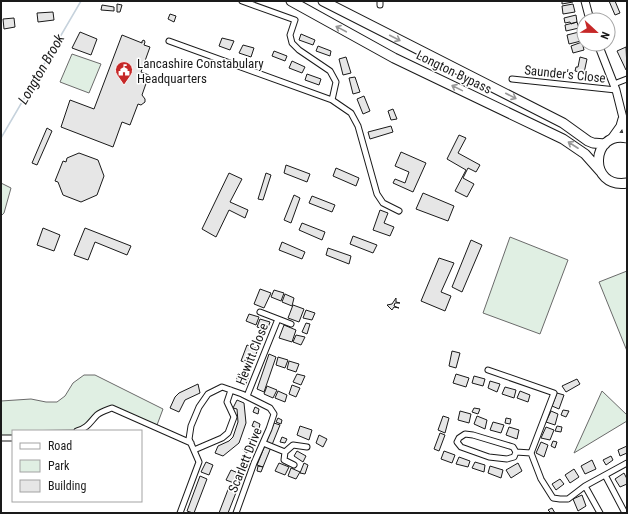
<svg xmlns="http://www.w3.org/2000/svg" width="628" height="514" viewBox="0 0 628 514" font-family="'Roboto Condensed',sans-serif">
<style>
.green{fill:#e0efe3;stroke:#6a6a6a}
.lines{fill:none;stroke-linecap:round;stroke-linejoin:round}
.stream{stroke:#c6d2dc;stroke-width:1.5}
.building{fill:#e6e6e6;stroke:#1a1a1a}
.street-casing{stroke:#1a1a1a;stroke-width:7}
.secondary-casing{stroke:#1a1a1a;stroke-width:9}
.highway-casing{stroke:#1a1a1a;stroke-width:11}
.street{stroke:#fff;stroke-width:5}
.secondary{stroke:#fff;stroke-width:7}
.highway{stroke:#fff;stroke-width:9}
.oneway{stroke:#989898}
.labels{text-anchor:middle;dominant-baseline:central;stroke-width:3;stroke-linejoin:round;paint-order:stroke}
.poi-label{font-size:13px;fill:#1a1a1a;stroke:#fff;text-anchor:start}
.street-label{font-size:13px;fill:#1a1a1a;stroke:#fff}
.water-label{font-size:14px;font-style:italic;fill:#1a1a1a;stroke:#fff}
</style>
<rect width="100%" height="100%" fill="#fff"/>
<!-- green -->
<path class="green" d="M72,54L101,64L89,93L60,82Z
M1,183L11,188L4,213L1,216Z
M510,237L568,260L540,334L483,313Z
M627,271V351L599,282Z
M84,375H95L163,409L157,425L114,407H109L83,427L73,430L13,431V436H1V401L31,399L46,402H57L65,396L73,383Z
M602,391L627,415V421L574,453Z"/>
<g class="lines">
<!-- stream -->
<path class="stream" d="M1,138L81,1"/>
</g>
<!-- building -->
<path class="building" d="M562,1H573V2L562,4Z
M609,1H615L620,13L615,15Z
M117,4L122,5L120,12H117Z
M573,4L575,12L563,14L562,6Z
M102,5L114,7V11L101,10Z
M53,12L54,20L38,22L37,13Z
M170,14L176,16L174,22L168,19Z
M576,15L577,22L571,24L570,22L565,23L564,18Z
M14,18L15,27L4,29L3,19Z
M577,22L579,28L566,31L565,25Z
M80,32L97,39L91,55L72,48Z
M579,32L581,41L569,44L567,35Z
M301,34L315,40L313,45L299,40Z
M122,35L142,43V41L144,40L145,42L144,45L150,47L141,72L149,75L142,95L145,99V102L141,105L138,104L130,125L122,122L113,147L61,127L70,100L94,109Z
M222,38L234,41L230,50L219,46Z
M582,42L584,50L573,53L571,46Z
M243,45L254,48L251,57L239,53Z
M318,46L331,51L330,56L316,51Z
M626,47L627,69L626,70L617,51Z
M274,51L287,56L285,61L272,56Z
M346,57L351,73L343,75L339,59Z
M580,57L587,59L584,73L575,71L576,67H578Z
M292,61L305,67L302,73L289,68Z
M307,74L321,79L319,85L305,80Z
M355,77L360,92L353,94L349,78Z
M364,96L370,111L363,114L357,99Z
M393,109L397,119L391,120L388,111Z
M391,126L393,132L370,139L368,132Z
M47,128L52,131L37,165L32,163Z
M459,135L466,138L458,153L480,165L476,172L468,168L463,178L474,184L467,197L455,191L466,170L447,159Z
M401,152L426,163L413,192L393,183L395,179L405,183L409,172L395,166Z
M79,153L98,160L104,176L97,195L81,202L63,195L58,182L55,181L63,161L66,162L67,158Z
M286,165L310,174L307,182L284,173Z
M336,168L359,178L356,186L333,176Z
M229,173L242,179L230,202L248,210L245,218L229,210L216,237L202,229Z
M266,173L271,175L263,200L258,199Z
M423,193L454,206L448,221L416,209Z
M294,195L300,198L291,223L284,220Z
M312,196L335,205L332,212L309,203Z
M380,210L388,213L384,223L394,227L390,236L373,230Z
M302,223L325,232L322,240L299,230Z
M43,228L60,235L54,251L37,245Z
M85,228L131,246L127,255L95,242L88,260L74,255Z
M353,236L377,245L373,253L350,244Z
M471,240L482,245L462,292L452,287Z
M282,242L305,252L302,259L279,250Z
M328,248L351,256L349,264L326,255Z
M439,258L454,263L441,292L451,296L445,311L421,301Z
M260,289L271,293L264,308L254,304Z
M274,290L284,293L281,301L271,297Z
M285,294L294,298L292,306L282,302Z
M396,298V302L400,303H395L394,306L399,308L394,307L392,310L387,305L392,304Z
M293,305L304,309L299,322L288,318Z
M306,310L315,313L312,320L303,318Z
M249,314L259,317L256,325L246,321Z
M260,319L270,322L267,330L257,327Z
M306,323L310,324L307,334L302,332Z
M284,325L296,330L292,342L279,338Z
M296,335L305,337L301,345L293,342Z
M247,345L258,349L252,364L241,361Z
M452,351L460,353L456,368L449,366Z
M269,354L276,357L264,392L257,389Z
M278,357L288,360L285,368L276,365Z
M289,361L299,364L296,372L287,369Z
M238,374L248,378L245,386L236,382Z
M297,374L305,376L301,385L293,382Z
M456,374L469,378L466,387L453,383Z
M474,376L485,379L483,386L472,383Z
M577,379L580,384L566,392L562,386Z
M490,381L500,384L497,392L488,388Z
M198,384L200,393L185,400L179,412L170,408L175,397L179,393Z
M292,385L300,388L296,397L289,394Z
M267,386L277,390L273,398L264,394Z
M505,387L516,390L514,398L502,394Z
M278,391L287,395L285,402L275,398Z
M520,391L530,395L528,402L517,398Z
M557,393L564,395L559,409L552,406Z
M237,400L244,403L246,423L239,443L223,456L215,453L218,446L229,441L233,437L238,422L237,409L233,408Z
M255,407L259,409L258,414L253,412Z
M474,408L480,409L478,414L472,412Z
M563,410L569,411L566,417L561,415Z
M460,411L471,414L469,423L458,420Z
M551,411L558,414L555,425L546,422Z
M443,416L449,418L445,433L438,430Z
M477,416L487,420L485,429L474,424Z
M278,418L282,420L281,424L276,422Z
M506,418L511,419L510,424L505,423Z
M254,421L260,424L259,429L252,426Z
M493,422L504,425L501,433L490,430Z
M274,423L280,425L263,467L257,465Z
M300,426L312,430L309,440L297,435Z
M557,426L562,427L561,432L555,431Z
M509,427L519,430L517,439L506,435Z
M546,427L554,430L550,440L541,438Z
M440,433L445,435L439,451L434,449Z
M319,435L327,439L323,447L316,443Z
M282,437L287,439L285,443L280,442Z
M553,441L557,442L555,448L551,446Z
M541,442L548,445L544,457L536,453Z
M627,446V453L620,456L618,450Z
M245,447L250,448L247,453L243,450Z
M297,451L306,456L303,462L294,456Z
M444,451L455,455L452,463L441,459Z
M611,456L613,460L606,465L603,460Z
M459,457L470,461L468,467L456,464Z
M592,460L596,469L585,474L581,466Z
M206,462L213,465L209,475L201,472Z
M475,462L485,465L484,472L472,468Z
M279,463L289,467L285,475L275,471Z
M304,463L308,465L305,474L300,473Z
M518,463L522,471L511,478L506,470Z
M258,466L263,467L261,472L257,471Z
M490,466L503,470L501,478L488,473Z
M291,468L300,472L296,479L288,476Z
M574,469L579,477L570,483L565,475Z
M231,470L238,473L234,483L226,480Z
M624,473L627,479V484L620,487L615,479Z
M200,476L207,479L194,513H193L187,511Z
M560,479L564,484L556,490L552,484Z
M229,487L237,490L228,513H219Z
M582,495L586,506L578,511L573,499Z
M552,508L555,513H551L548,510Z"/>
<g class="lines">
<!-- street casing -->
<g class="street-casing">
<path id="street" d="M242,1L295,20L290,35L292,43L299,50L330,71L336,82L332,100
M380,5V1
M169,41L332,100L351,113L358,126L377,194L383,203L399,211
M512,79L616,90
M614,84L627,79
M260,312L291,324
M488,370L554,393L531,453L541,479L553,498L560,499H568L585,486L627,463
M247,396L278,319
M77,431C88,428 90,422 97,415C102,411 107,410 112,408L191,443
M465,434L473,435L513,447L516,452L514,457L507,459L489,457L461,447L457,442L459,438Z
M1,438H13
M263,443L285,452L284,460L294,465
M194,450L222,438L228,433L234,417L227,402L231,390
M285,452L293,445L307,447
M516,452L531,453
M605,475L625,513
M585,486L600,513
M180,513L199,462L189,439L191,426L199,407L208,394L222,387L242,394L270,408L274,414L269,429L254,463L236,513"/>
</g>
<!-- secondary casing -->
<g class="secondary-casing">
<path id="secondary" d="M585,1L590,20
M598,44L616,90L627,134
M610,140L620,126L622,119"/>
</g>
<!-- highway casing -->
<g class="highway-casing">
<path id="highway" d="M291,1L394,58L563,139L585,154L601,172
M323,1L563,123L588,141L593,143L605,144
M627,138C591,130 587,189 627,183"/>
</g>
<!-- street -->
<use href="#street" class="street"/>
<!-- secondary -->
<use href="#secondary" class="secondary"/>
<!-- highway -->
<use href="#highway" class="highway"/>
</g>
<!-- one-way arrows -->
<defs><path id="oneway-shaft" d="M-6 0H5M1.5-3L5.5 0L1.5 3" fill="none" stroke-width="1.6" stroke-linecap="round" stroke-linejoin="round"/></defs>
<g class="oneway">
<use href="#oneway-shaft" transform="translate(341 29) rotate(-152)"/>
<use href="#oneway-shaft" transform="translate(395 38) rotate(27)"/>
<use href="#oneway-shaft" transform="translate(457 88) rotate(-154)"/>
<use href="#oneway-shaft" transform="translate(511 96) rotate(27)"/>
<use href="#oneway-shaft" transform="translate(573 145) rotate(-147)"/>
</g>
<!-- icons -->
<defs>
<g id="civic-pin" transform="scale(0.9)"><path d="M0 17L-7.5 6A9.5 9.5 0 1 1 7.5 6Z" fill="#c62828" stroke="#fff"/><path d="M-.6-6.5H3V-4.5H.6V-3L4-1V1h2V6H-6V1h2V-1L-.6-3ZM-1.2 2.5V6h2.4V2.5Z" fill="#fff"/></g>
</defs>
<g fill-rule="evenodd">
<use href="#civic-pin" x="124" y="70"/>
</g>
<g class="labels">
<!-- poi labels -->
<g class="poi-label">
<text x="137" y="63">Lancashire Constabulary<tspan x="137" dy="15">Headquarters</tspan></text>
</g>
<!-- street labels -->
<g class="street-label">
<text transform="translate(454 72) rotate(26)">Longton Bypass</text>
<text transform="translate(565 74) rotate(6)">Saunder's Close</text>
<text transform="translate(252 354) rotate(-68)">Hewitt Close</text>
<text transform="translate(245 460) rotate(-68)">Scarlett Drive</text>
</g>
<!-- water labels -->
<g class="water-label">
<text transform="translate(41 69) rotate(-60)">Longton Brook</text>
</g>
</g>
<!-- border -->
<rect width="628" height="514" fill="none" stroke="#1a1a1a" stroke-width="4"/>
<!-- legend -->
<rect x="12" y="430" width="130" height="72" fill="#ffffff" stroke="#a3a3a3"/>
<rect x="20" y="443" width="20" height="6" fill="#ffffff" stroke="#a3a3a3"/>
<text x="48" y="450" font-size="12" fill="#1a1a1a">Road</text>
<rect x="20" y="460" width="20" height="12" fill="#e0efe3" stroke="#a3a3a3"/>
<text x="48" y="470" font-size="12" fill="#1a1a1a">Park</text>
<rect x="20" y="480" width="20" height="12" fill="#e6e6e6" stroke="#a3a3a3"/>
<text x="48" y="490" font-size="12" fill="#1a1a1a">Building</text>
<!-- north arrow -->
<g transform="translate(596 32) rotate(112)"><circle r="19" fill="#ffffff" stroke="#a3a3a3"/>
<path d="M0-3L7 15L0 10L-7 15Z" fill="#c62828"/>
<text y="-6" font-size="11" font-weight="bold" text-anchor="middle" fill="#1a1a1a">N</text>
</g>
</svg>
